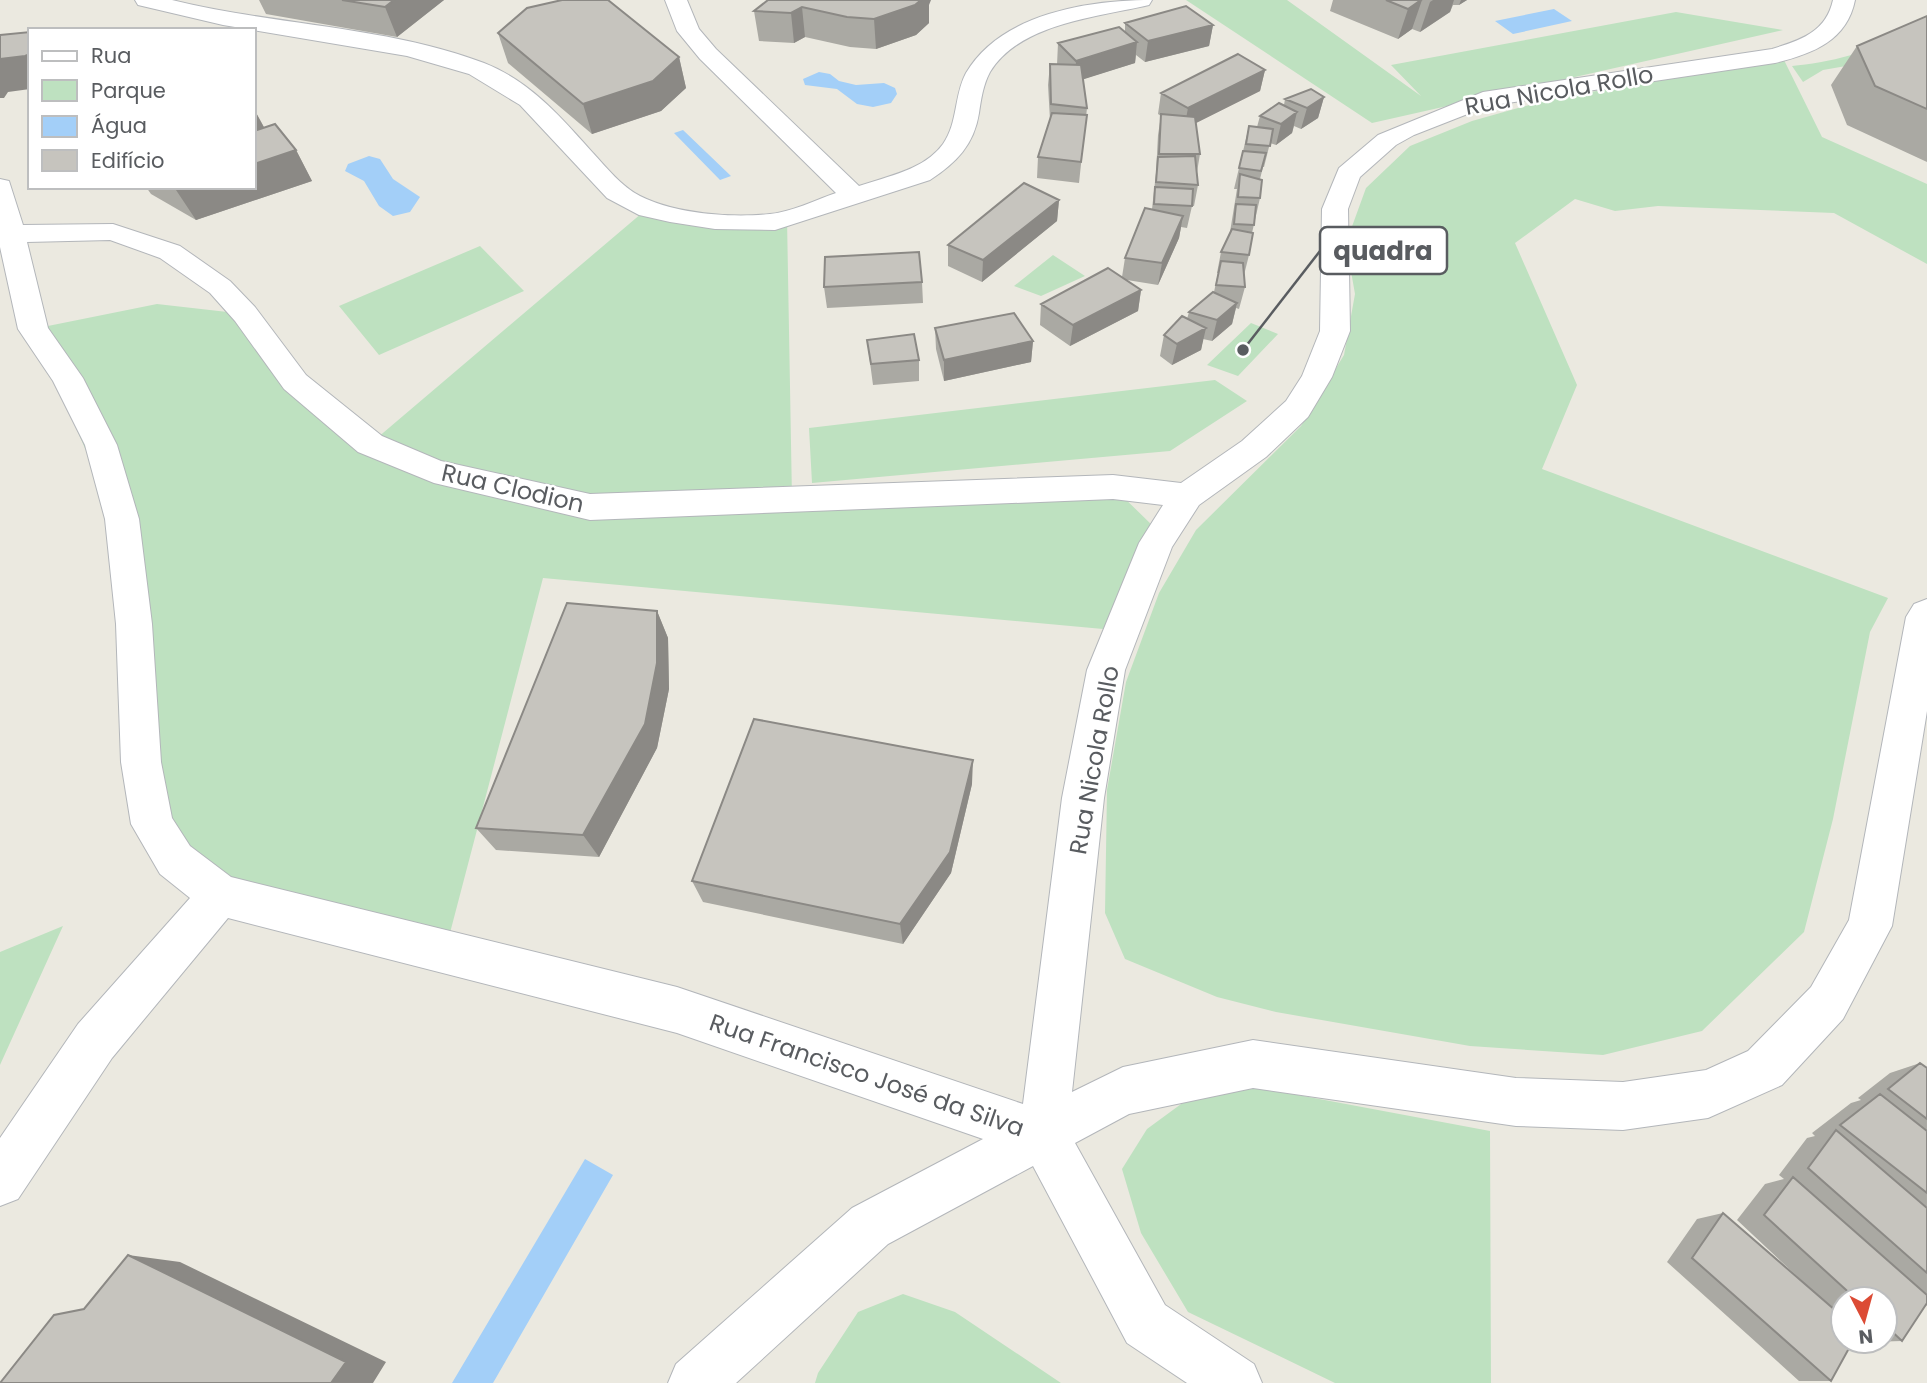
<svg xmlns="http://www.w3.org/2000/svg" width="1927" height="1383" viewBox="0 0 1927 1383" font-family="Poppins,sans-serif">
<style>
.green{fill:#bee1c0}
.water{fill:#a3cff8}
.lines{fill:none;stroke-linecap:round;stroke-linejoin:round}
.street-casing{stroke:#b3b6ba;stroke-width:2}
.street{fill:#fff;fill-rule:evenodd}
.wall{fill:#aaa9a3}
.shaded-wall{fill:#8b8985}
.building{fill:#c6c4be;stroke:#8b8985;stroke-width:2}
.labels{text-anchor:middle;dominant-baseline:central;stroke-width:5;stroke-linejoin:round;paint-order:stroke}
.street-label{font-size:24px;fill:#595c60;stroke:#fff}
.leader{fill:none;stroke:#595c60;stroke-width:2.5}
.callout-dot{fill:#595c60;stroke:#fff;stroke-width:2.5}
.callout{fill:#fff;stroke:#595c60;stroke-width:2.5}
.callout-label{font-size:26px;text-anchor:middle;font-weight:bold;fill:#595c60}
</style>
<rect width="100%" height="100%" fill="#ebe9e0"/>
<!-- green -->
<path class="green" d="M1186,0H1287L1421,96L1391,65L1676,12L1783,30L1372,123Z
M1902,27L1914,30L1846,66L1823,70L1803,82L1792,66C1826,63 1877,53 1902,27Z
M1784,60L1822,137L1927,184V264L1834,213L1658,206L1615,211L1575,199L1515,243L1577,385L1542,469L1888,598L1870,632L1833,819L1804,932L1702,1031L1603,1055L1470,1046L1276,1012L1217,997L1125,959L1105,913L1107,790L1126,682L1159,593L1196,530L1301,426L1344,355L1355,294L1346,243L1366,188L1410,146L1472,121L1554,98Z
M642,213L687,219L740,230L787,218L792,499L1113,487L1155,528L1103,629L543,578L445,952L220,895L146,786L124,538L33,329L157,304L245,314L370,444Z
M480,246L524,291L379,355L339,306Z
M1053,255L1085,276L1041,296L1014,286Z
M1251,323L1278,334L1238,376L1207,365Z
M1215,380L1247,401L1170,451L812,483L809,428Z
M63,926L0,1065V952Z
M1260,1088L1490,1131L1491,1383H1335L1188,1312L1141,1233L1122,1169L1147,1129L1192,1096Z
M903,1294L955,1312L1061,1383H815L818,1373L858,1312Z"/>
<!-- water -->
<path class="water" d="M1554,9L1572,21L1513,34L1495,21Z
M819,72L830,74L839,81L856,85L884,83L895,88L897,94L891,103L873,107L857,104L837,89L805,85L803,79Z
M683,130L731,176L720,180L674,133Z
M369,156L380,159L393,179L420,197L410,212L393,216L379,206L364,181L345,171L348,164Z
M585,1159L613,1175L493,1383H452Z"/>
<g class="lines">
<!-- street casing -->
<g class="street-casing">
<path id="street" d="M135,0H172C272,25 388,26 484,63C530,81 561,117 593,153C607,168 621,186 640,196C676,214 731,218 770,214C792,212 815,200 836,193L700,59L677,31L665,0H687L699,29L716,49L859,186C888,176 924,170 943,144C958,123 954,95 966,73C1001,13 1090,0 1152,0L1149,5C1098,17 1020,23 990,72C983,85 981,100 979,113C974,145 956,163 930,180L775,230L715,229L670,222L639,215L607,198L520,105L469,74L407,56L223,25L138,5Z
M1833,0H1855C1847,41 1812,54 1775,63L1488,106L1414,135L1396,145L1360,177L1348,209L1350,331L1332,377L1308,417L1266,457L1199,505L1172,547L1125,670L1104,798L1072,1092L1123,1067L1253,1040L1516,1078L1623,1082L1706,1070L1748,1051L1811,987L1849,920L1906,617L1914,604L1927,599V711L1892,926L1843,1019L1782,1085L1708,1118L1623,1130L1516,1126L1253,1088L1129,1114L1075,1143L1165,1305L1254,1364L1262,1383H1187L1127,1343L1033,1166L888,1244L736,1383H668L676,1364L852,1208L983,1139L677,1033L228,918L112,1058L18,1199L0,1206V1138L78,1024L190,898L160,874L131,824L121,762L116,624L105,519L85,445L53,381L18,329L0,247V179L9,181L23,225L113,224L180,246L230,281L255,307L306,375L382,436L441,461L590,494L1113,475L1181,483L1242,441L1286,401L1302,376L1320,331L1322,209L1339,168L1378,135L1483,92L1772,49C1801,40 1826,32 1833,0ZM110,240L160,258L210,293L235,321L284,389L358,452L434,483L590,520L1113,499L1163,505L1139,543L1087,670L1062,798L1023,1104L677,987L231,877L190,846L172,818L161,762L152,624L139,519L117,445L83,378L48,328L27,242Z"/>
</g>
<!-- street -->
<use href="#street" class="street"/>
</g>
<!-- wall -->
<path class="wall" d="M259,0H444L397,37L266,14Z
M768,0L929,5V23L916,35L876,49L850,47L805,37L794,43L759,41L754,11Z
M1333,0H1467L1459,5H1453L1450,12L1420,32L1412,29L1398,39L1330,11Z
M1927,16V162L1847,125L1831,85L1857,46Z
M1125,23L1213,25L1209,46L1145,62L1136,55L1135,63L1083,79L1087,108L1079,183L1037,178L1038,157L1050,120L1048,85L1050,64L1057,65L1058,43L1125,31Z
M498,33L679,57L686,88L661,111L592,134L508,63Z
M1265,70L1260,91L1196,123L1200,154L1197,172L1198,185L1194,206H1192L1187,228L1181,227L1179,238L1158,285L1127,280L1141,290L1138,311L1070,346L1040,325L1041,304L1122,277L1125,258L1152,209L1156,173L1158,135L1161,116L1158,114L1161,93Z
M1324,97L1318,118L1301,129L1294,126L1292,133L1276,145L1270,143L1264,167H1263L1260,179V198L1252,233L1249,255L1244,275L1245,287L1239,309L1236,308L1232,324L1212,341L1203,339L1201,350L1172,365L1160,356L1164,335L1187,319L1189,312L1214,292L1218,273H1217L1221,252L1230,232L1237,189H1234L1249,126L1257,127L1260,116L1284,105L1285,99Z
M254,109L264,127L296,150L312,181L196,220L151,194L146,187H254Z
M1059,200L1057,221L982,282L948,266V245Z
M922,282L923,303L827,308L824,287Z
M935,328L1033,341L1031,362L944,381L936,349Z
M867,340L919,360V381L873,385Z
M657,611L668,638L669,689L657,748L599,857L496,850L476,828Z
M972,784L951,873L903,944L703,902L692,881Z
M1920,1063L1927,1068V1306L1926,1305L1902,1341L1868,1342L1867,1341H1885V1299H1843V1341L1831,1381H1799L1667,1262L1697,1219L1723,1213L1817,1295L1737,1220L1765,1184L1784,1179L1779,1175L1807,1138L1815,1136L1812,1133L1851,1103L1861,1100L1858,1098L1890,1073Z"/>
<!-- shaded-wall -->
<path class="shaded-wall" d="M394,0H444L397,37L385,7Z
M921,0H931L929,5V23L916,35L876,49L874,19Z
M1422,0L1412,29L1398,39L1408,9Z
M1433,0H1454L1450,12L1420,32L1430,2Z
M1461,0H1467L1459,5Z
M802,7L805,37L794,43L791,13Z
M1213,25L1209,46L1145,62L1148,41Z
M1137,42L1135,63L1075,82L1076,61Z
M30,54V89L8,92L4,98H0V59Z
M679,57L686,88L661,111L592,134L583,104Z
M1265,70L1260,91L1184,129L1188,108Z
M1324,97L1318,118L1301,129L1307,108Z
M254,109L268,135L254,140Z
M1297,112L1292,133L1276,145L1281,124Z
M296,150L312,181L196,220L176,190L183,187H254V164Z
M1059,200L1057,221L982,282L983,260Z
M1183,216L1179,238L1158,285L1162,263Z
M1141,290L1138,311L1070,346L1073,325Z
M1237,303L1232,324L1212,341L1217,320Z
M1206,328L1201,350L1172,365L1177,344Z
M1033,341L1031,362L944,381V360Z
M657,611L668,638L669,689L657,748L599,857L583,835Z
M973,760L972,784L951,873L903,944L900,924Z
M128,1255L180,1262L386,1362L373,1383H331Z"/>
<!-- building -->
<path class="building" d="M342,0H394L385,7Z
M562,0H608L679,57L653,81L583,104L498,33L527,8Z
M768,0H921L915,5L874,19L847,17L802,7L791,13L754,11Z
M1386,0H1421L1408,9Z
M1186,6L1213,25L1148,41L1125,23Z
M1927,16V109L1875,86L1857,46Z
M1119,27L1137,42L1076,61L1058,43Z
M30,32V54L25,56L0,59V35Z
M1238,54L1265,70L1188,108L1161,93Z
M1050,64L1081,65L1087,108L1051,104Z
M1311,89L1324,97L1307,108L1285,99Z
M1279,103L1297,112L1281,124L1260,116Z
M1052,113L1087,115L1081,162L1038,157Z
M1161,114L1195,117L1200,154H1159Z
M275,124L296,150L254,164V131Z
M1249,126L1273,129L1270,146L1246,144Z
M1243,151L1266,153L1261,171L1239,168Z
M1195,156L1198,185L1156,182L1158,157Z
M1240,174L1262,180L1260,198L1238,197Z
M1024,183L1059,200L983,260L948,245Z
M1155,187L1193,189L1192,206L1154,204Z
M1236,204L1256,205L1254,225L1234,224Z
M1145,208L1183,216L1162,263L1125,258Z
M1232,229L1253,233L1249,255L1221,252Z
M919,252L922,282L824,287L825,257Z
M1221,261L1243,263L1245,287L1216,285Z
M1108,268L1141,290L1073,325L1041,304Z
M1213,292L1237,303L1217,320L1189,312Z
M1014,313L1033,341L944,360L935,328Z
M1182,316L1206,328L1177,344L1164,335Z
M914,334L919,360L871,364L867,340Z
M567,603L657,611V663L645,724L583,835L476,828Z
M754,719L973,760L950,852L900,924L692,881Z
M1920,1063L1927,1068V1119L1888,1089Z
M1880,1094L1927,1131V1193L1840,1125Z
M1836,1130L1927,1208V1273L1808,1168Z
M1793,1177L1927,1295V1303L1902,1341L1885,1325V1299H1856L1764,1215Z
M1723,1213L1843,1317V1341H1853L1831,1381L1692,1258Z
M128,1255L346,1362L331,1383H0L54,1315L84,1309Z"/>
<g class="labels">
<!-- street labels -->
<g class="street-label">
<text transform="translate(1559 90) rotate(-10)">Rua Nicola Rollo</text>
<text transform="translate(513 488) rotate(13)">Rua Clodion</text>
<text transform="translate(1094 760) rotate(-80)">Rua Nicola Rollo</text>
<text transform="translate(867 1075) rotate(19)">Rua Francisco José da Silva</text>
</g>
</g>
<!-- callouts -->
<path class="leader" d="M1243 350L1320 251"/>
<circle class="callout-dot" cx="1243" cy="350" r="7"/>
<rect class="callout" x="1320" y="227" width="127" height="47" rx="7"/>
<g class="callout-label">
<text x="1383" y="260">quadra</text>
</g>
<!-- legend -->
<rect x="28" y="28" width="228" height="161" fill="#ffffff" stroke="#bdbebf" stroke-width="2"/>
<rect x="42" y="51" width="35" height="10" fill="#ffffff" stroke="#bdbebf" stroke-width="2"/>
<text x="91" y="63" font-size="21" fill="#595c60">Rua</text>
<rect x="42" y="80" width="35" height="21" fill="#bee1c0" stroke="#bdbebf" stroke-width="2"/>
<text x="91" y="98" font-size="21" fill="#595c60">Parque</text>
<rect x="42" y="116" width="35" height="21" fill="#a3cff8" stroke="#bdbebf" stroke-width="2"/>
<text x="91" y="133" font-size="21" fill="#595c60">Água</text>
<rect x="42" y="150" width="35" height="21" fill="#c6c4be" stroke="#bdbebf" stroke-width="2"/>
<text x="91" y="168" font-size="21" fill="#595c60">Edifício</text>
<!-- north arrow -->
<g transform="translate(1864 1320) rotate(174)"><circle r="33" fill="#ffffff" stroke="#bdbebf" stroke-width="2"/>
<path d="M0-5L12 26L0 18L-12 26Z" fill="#dc4b35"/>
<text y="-10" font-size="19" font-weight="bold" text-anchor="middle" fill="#595c60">N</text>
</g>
</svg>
